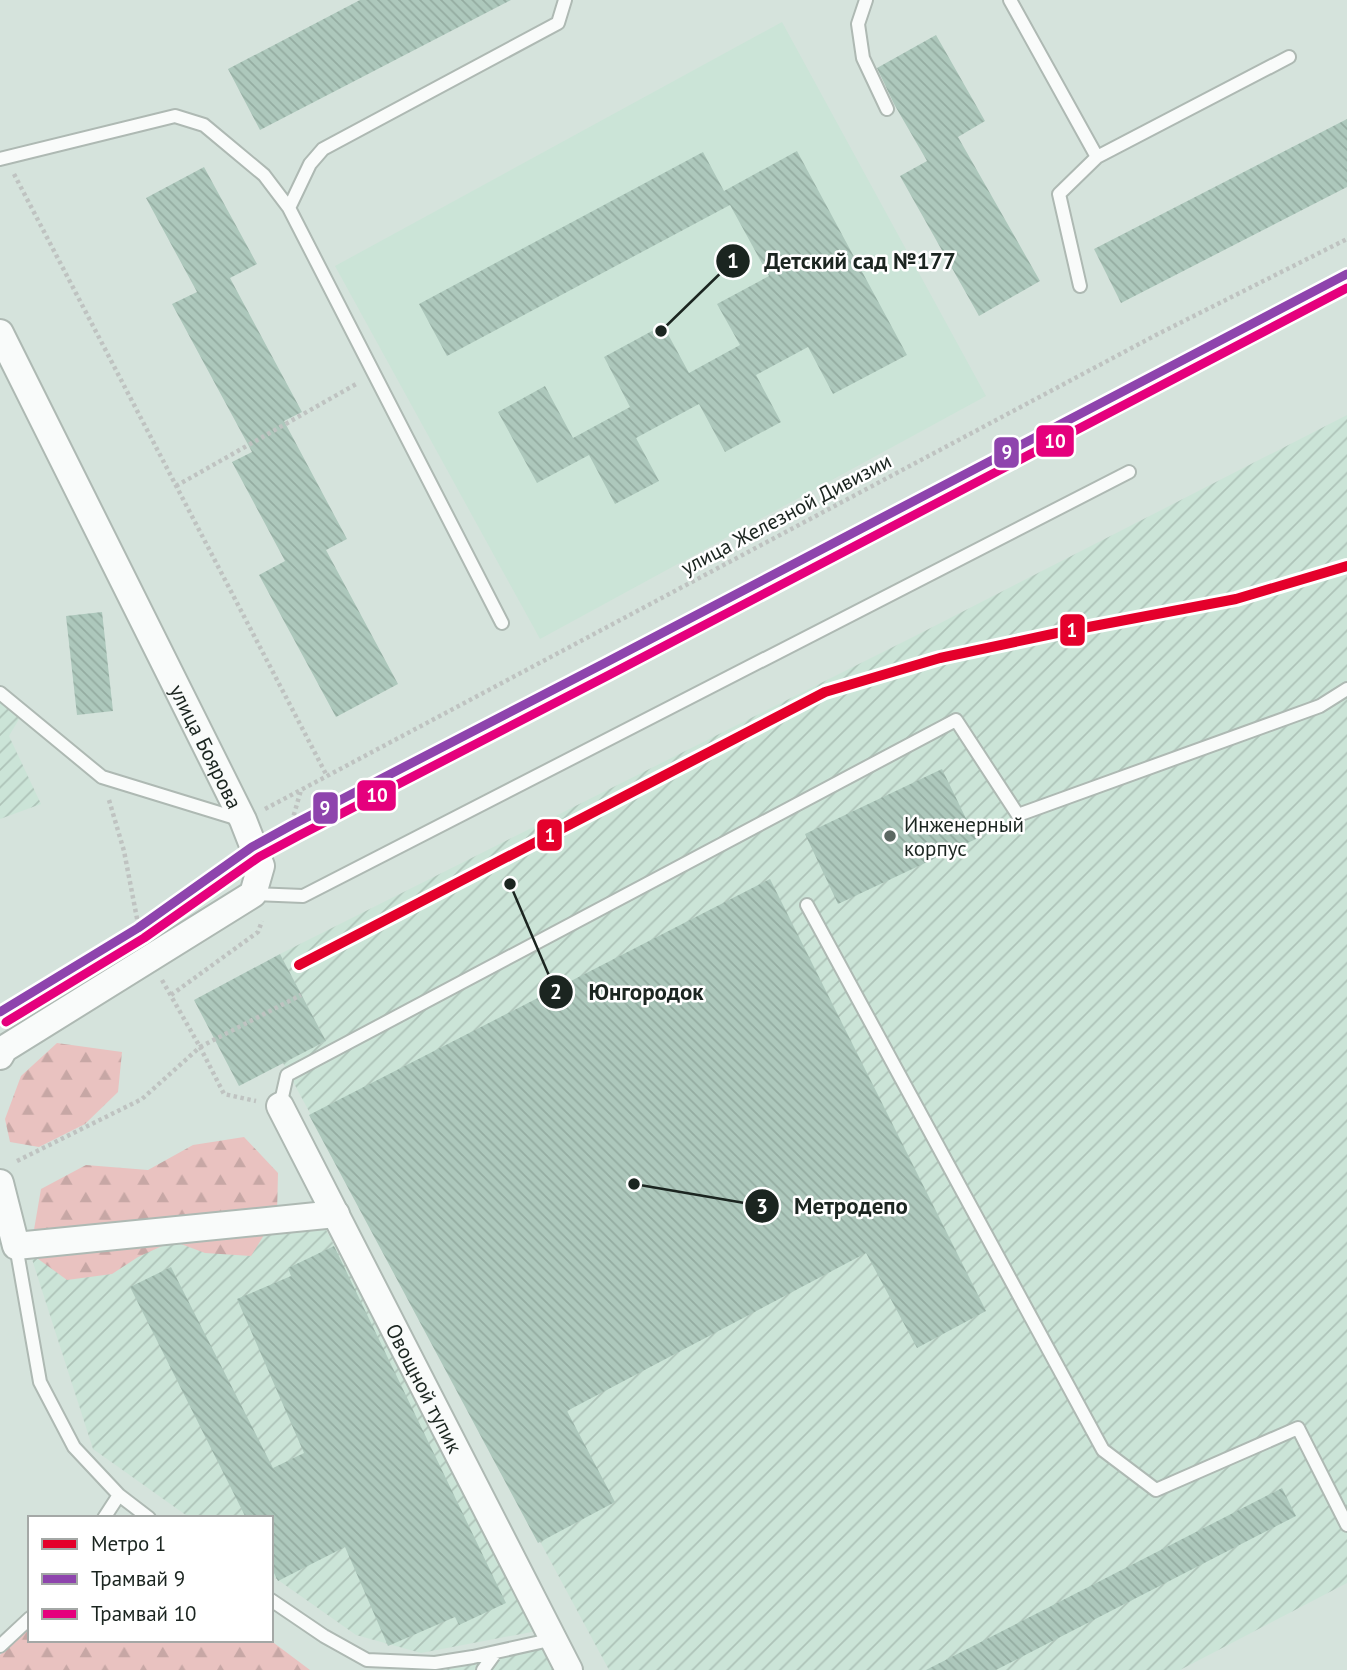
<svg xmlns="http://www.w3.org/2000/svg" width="1347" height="1670" viewBox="0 0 1347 1670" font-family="'PT Sans',sans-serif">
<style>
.built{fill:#cbe4d7}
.industrial{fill:url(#industrial-furrows)}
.forest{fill:url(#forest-firs)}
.building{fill:url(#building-back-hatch)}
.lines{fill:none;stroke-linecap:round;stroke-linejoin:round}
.lane-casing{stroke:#aeb9b3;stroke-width:16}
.street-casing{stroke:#aeb9b3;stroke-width:30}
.path{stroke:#bfc3c1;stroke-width:4.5;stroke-dasharray:3.5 3.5;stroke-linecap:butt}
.lane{stroke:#f9fbfa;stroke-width:12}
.street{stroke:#f9fbfa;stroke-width:26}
.tram-1-casing{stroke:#fff;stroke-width:14}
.tram-2-casing{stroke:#fff;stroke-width:14}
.tram-1{stroke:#8e44ad;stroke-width:9}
.tram-2{stroke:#e5007d;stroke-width:9}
.metro-1-casing{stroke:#fff;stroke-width:16}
.metro-1{stroke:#e4002b;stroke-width:10}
.poi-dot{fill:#5c6862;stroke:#fff;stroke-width:2.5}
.labels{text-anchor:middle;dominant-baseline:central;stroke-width:5;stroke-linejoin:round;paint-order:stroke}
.street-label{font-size:21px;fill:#1b2520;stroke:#fff}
.poi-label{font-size:21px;fill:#1b2520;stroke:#fff;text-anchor:start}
.leader{fill:none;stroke:#1b2520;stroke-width:2.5}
.callout-dot{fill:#1b2520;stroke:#fff;stroke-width:2.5}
.mark-label{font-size:21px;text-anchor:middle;font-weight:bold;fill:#fff}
.callout-label{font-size:23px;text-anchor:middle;font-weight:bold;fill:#1b2520;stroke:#fff;stroke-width:5;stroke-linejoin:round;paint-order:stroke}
.line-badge{stroke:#fff;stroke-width:2.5}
.badge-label{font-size:19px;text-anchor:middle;font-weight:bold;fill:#fff}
</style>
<defs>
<pattern id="industrial-furrows" width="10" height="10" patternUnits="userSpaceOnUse" patternTransform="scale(1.75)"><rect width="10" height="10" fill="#cbe4d7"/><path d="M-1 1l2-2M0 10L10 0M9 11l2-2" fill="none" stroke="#aec3b8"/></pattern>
<pattern id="forest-firs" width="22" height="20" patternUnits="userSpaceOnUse" patternTransform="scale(1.75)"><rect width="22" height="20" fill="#e9c2c0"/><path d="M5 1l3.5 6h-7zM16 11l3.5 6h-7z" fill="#c7a7a5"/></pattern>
<pattern id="building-back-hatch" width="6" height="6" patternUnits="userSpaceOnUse" patternTransform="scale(1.75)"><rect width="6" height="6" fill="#adc8bc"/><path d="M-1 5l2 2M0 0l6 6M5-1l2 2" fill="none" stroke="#94aca1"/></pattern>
</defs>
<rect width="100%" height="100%" fill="#d5e3dc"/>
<!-- built -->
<path class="built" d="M782,22L986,396L540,639L335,266Z"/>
<!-- industrial -->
<path class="industrial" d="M1347,415V1583L1180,1670H609L283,1063L326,1041L280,954L917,635Z
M0,696L19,719L9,736L41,804L0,819Z
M323,1224L537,1631L421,1653L356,1635L271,1575V1518H190L93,1449L30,1253Z
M541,1647L554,1670H443L482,1663Z"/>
<!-- forest -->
<path class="forest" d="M57,1043L122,1052L118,1092L85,1124L39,1147L10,1142L5,1119L21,1076Z
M244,1137L278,1173L277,1214L251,1256L205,1253L173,1241L138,1257L112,1274L67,1280L30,1253L41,1189L86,1165L148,1170L193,1145Z
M30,1620V1640H270L310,1670H0V1655Z"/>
<!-- building -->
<path class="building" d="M360,0H511L260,130L228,69Z
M936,35L985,121L958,137L1040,281L979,316L900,176L927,161L894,104L877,68Z
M1347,119V187L1121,303L1094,249Z
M797,151L907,355L833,394L808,347L756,375L781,422L725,452L699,404L636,438L659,481L615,504L589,455L537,483L498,412L545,386L573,438L630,407L604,357L663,325L689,373L740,345L717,304L769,276L730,205L447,356L419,304L703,152L724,191Z
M204,167L257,264L230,278L302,412L284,421L347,539L326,550L398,684L336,717L259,575L285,561L232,462L252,452L172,304L197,292L146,198Z
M102,612L113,711L77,715L66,616Z
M942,769L976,839L838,904L805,834Z
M770,879L986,1311L917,1348L866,1253L567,1411L615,1502L538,1543L309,1115Z
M280,954L326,1041L239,1086L194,1000Z
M334,1246L506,1603L459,1625L455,1617L388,1646L345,1547L278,1581L271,1567V1518H246L130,1287L171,1267L273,1468L304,1453L237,1299L291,1276L288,1268Z
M1282,1488L1296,1516L996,1670H926Z"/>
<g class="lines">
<!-- lane casing -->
<g class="lane-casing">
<path id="lane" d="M866,0L858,24L863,58L887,109
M1010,0L1097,157L1289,57
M0,159L175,116L204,125L264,175L289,208
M1080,286L1059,194L1097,157
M502,623L289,208L310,164L323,149L558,23L565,0
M0,693L102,777L242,820
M253,894L303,896L1129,472
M807,905L1103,1450L1156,1490L1298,1428L1347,1525
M280,1106L287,1075L956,720L1018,815L1320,706L1347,689
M16,1246L40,1382L74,1447L119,1495L149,1518
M104,1518L119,1495
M271,1600L324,1636L367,1660L435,1663L473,1657L554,1639
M0,1646L30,1618
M483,1670L496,1652"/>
</g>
<!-- street casing -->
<g class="street-casing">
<g id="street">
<path id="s1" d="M0,333L243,820L261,866L253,894L4,1049L0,1056"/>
<path id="s2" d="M280,1106L569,1670"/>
<path d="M0,1183L16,1246L336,1214"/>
</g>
</g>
<!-- path -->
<path class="path" d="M14,174L327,776
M176,486L358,383
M109,800L124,851L140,934
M265,809L1156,335L1347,239
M284,849L301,790
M162,980L200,1047L301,995
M171,995L258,932L262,921
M17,1161L142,1099L200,1047L224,1094L256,1101"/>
<!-- lane -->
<use href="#lane" class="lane"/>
<!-- street -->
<use href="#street" class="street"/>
<!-- tram-1 casing -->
<g class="tram-1-casing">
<path id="tram-1" d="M0,1012L138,928L252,847L292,825L603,664L1347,274"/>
</g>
<!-- tram-2 casing -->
<g class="tram-2-casing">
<path id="tram-2" d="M6,1022L144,938L259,857L298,836L609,675L1347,288"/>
</g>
<!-- tram-1 -->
<use href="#tram-1" class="tram-1"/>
<!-- tram-2 -->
<use href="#tram-2" class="tram-2"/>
<!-- metro-1 casing -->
<g class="metro-1-casing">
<path id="metro-1" d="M299,965L825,692L940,658L1057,633L1236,599L1347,566"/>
</g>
<!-- metro-1 -->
<use href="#metro-1" class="metro-1"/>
</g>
<!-- markers -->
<circle class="poi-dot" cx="890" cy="836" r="7"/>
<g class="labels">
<!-- street labels -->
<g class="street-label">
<text transform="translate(786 514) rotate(-28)">улица Железной Дивизии</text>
<text stroke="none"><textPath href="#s1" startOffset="462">улица Боярова</textPath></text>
<text stroke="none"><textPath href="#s2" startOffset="317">Овощной тупик</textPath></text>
</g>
<!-- poi labels -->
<g class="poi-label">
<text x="904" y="824">Инженерный<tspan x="904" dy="24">корпус</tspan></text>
</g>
</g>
<!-- callouts -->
<path class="leader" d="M661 331L733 261M510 884L556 992M634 1184L762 1206"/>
<g class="callout-dot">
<circle cx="661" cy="331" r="7"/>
<circle cx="510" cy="884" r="7"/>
<circle cx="634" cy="1184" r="7"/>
<circle cx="733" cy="261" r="18"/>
<circle cx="556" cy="992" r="18"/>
<circle cx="762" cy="1206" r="18"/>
</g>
<g class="mark-label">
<text x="733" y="268">1</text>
<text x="556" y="999">2</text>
<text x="762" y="1214">3</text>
</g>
<g class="callout-label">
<text x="860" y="269">Детский сад №177</text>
<text x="646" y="1000">Юнгородок</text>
<text x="851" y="1214">Метродепо</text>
</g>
<g class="line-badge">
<rect x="1035" y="424" width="40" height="34" rx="7" fill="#e5007d"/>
<rect x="993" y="436" width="27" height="33" rx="7" fill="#8e44ad"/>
<rect x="1059" y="613" width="27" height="34" rx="7" fill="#e4002b"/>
<rect x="356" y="779" width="41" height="33" rx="7" fill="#e5007d"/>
<rect x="312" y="791" width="27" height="34" rx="7" fill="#8e44ad"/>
<rect x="536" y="818" width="27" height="34" rx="7" fill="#e4002b"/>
</g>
<g class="badge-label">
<text x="1055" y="448">10</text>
<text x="1007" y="459">9</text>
<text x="1072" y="637">1</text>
<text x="377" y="802">10</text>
<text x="325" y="815">9</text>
<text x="550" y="842">1</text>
</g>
<!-- legend -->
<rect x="28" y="1516" width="245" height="126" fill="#ffffff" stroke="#a4a8a6" stroke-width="2"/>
<rect x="42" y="1539" width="35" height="10" fill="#e4002b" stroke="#a4a8a6" stroke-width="2"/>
<text x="91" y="1551" font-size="21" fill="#1b2520">Метро 1</text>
<rect x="42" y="1574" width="35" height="10" fill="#8e44ad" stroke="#a4a8a6" stroke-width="2"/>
<text x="91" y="1586" font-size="21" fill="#1b2520">Трамвай 9</text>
<rect x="42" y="1609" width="35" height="10" fill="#e5007d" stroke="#a4a8a6" stroke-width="2"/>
<text x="91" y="1621" font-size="21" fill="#1b2520">Трамвай 10</text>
</svg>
